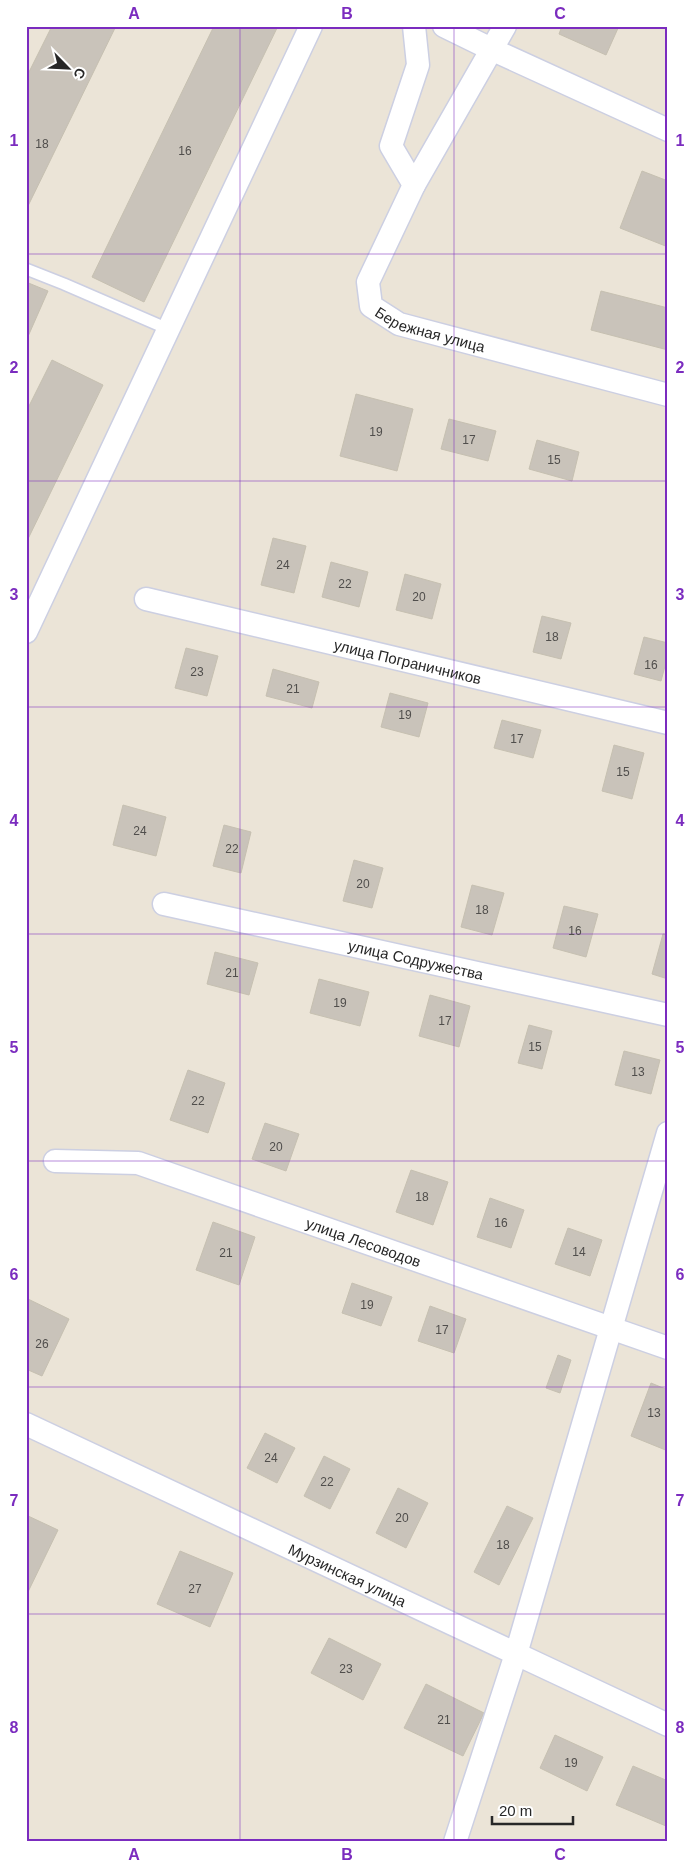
<svg xmlns="http://www.w3.org/2000/svg" width="694" height="1868" viewBox="0 0 694 1868" font-family="Arial,sans-serif">
<style>
.building{fill:#c9c3ba;stroke:#c6c0b1}
.lines{fill:none;stroke-linecap:round;stroke-linejoin:round}
.lane-casing{stroke:#cccfe2;stroke-width:14}
.street-casing{stroke:#cccfe2;stroke-width:25}
.lane{stroke:#fff;stroke-width:11}
.street{stroke:#fff;stroke-width:22}
.grid{fill:none;stroke:#7b2cbf;stroke-width:1;stroke-opacity:0.55}
.labels{text-anchor:middle;dominant-baseline:central;stroke-width:5;stroke-linejoin:round;paint-order:stroke}
.number-label{font-size:12px;fill:#504e4c}
.street-label{font-size:15px;fill:#272727;stroke:#fff}
.neatline{fill:none;stroke:#7b2cbf;stroke-width:2}
.grid-label{font-size:16px;text-anchor:middle;font-weight:bold;fill:#7b2cbf}
</style>
<rect width="100%" height="100%" fill="#ebe4d7"/>
<!-- building -->
<path class="building" d="M52,26H116L26,210V78Z
M214,26H278L144,302L92,277Z
M562,26H619L606,55L559,34Z
M642,171L668,181V247L620,228Z
M26,282L48,291L26,341Z
M601,291L668,308V350L591,330Z
M52,360L103,385L26,543V412Z
M356,394L413,409L397,471L340,456Z
M449,419L496,431L488,461L441,449Z
M537,440L579,452L572,481L529,469Z
M273,538L306,546L294,593L261,585Z
M331,562L368,572L359,607L322,597Z
M405,574L441,584L432,619L396,610Z
M542,616L571,623L561,659L533,652Z
M644,637L668,643V655L661,681L634,674Z
M186,648L218,656L207,696L175,688Z
M273,669L319,682L312,708L266,696Z
M390,693L428,703L419,737L381,727Z
M502,720L541,730L533,758L494,748Z
M614,745L644,753L632,799L602,791Z
M123,805L166,817L156,856L113,845Z
M224,825L251,832L241,873L213,866Z
M354,860L383,868L372,908L343,901Z
M472,885L504,893L492,935L461,927Z
M564,906L598,914L586,957L553,948Z
M663,934L668,935V979L652,974Z
M215,952L258,963L249,995L207,984Z
M319,979L369,992L360,1026L310,1013Z
M430,995L470,1006L459,1047L419,1036Z
M529,1025L552,1031L542,1069L518,1063Z
M624,1051L660,1060L651,1094L615,1085Z
M188,1070L225,1083L208,1133L170,1120Z
M265,1123L299,1134L286,1171L252,1159Z
M411,1170L448,1182L433,1225L396,1212Z
M490,1198L524,1210L511,1248L477,1237Z
M213,1222L255,1237L239,1285L196,1270Z
M568,1228L602,1240L590,1276L555,1264Z
M352,1283L392,1297L381,1326L342,1313Z
M26,1298L69,1319L42,1376L26,1369Z
M430,1306L466,1319L454,1353L418,1341Z
M558,1355L571,1360L560,1393L546,1388Z
M651,1383L668,1390V1451L631,1436Z
M265,1433L295,1448L277,1483L247,1468Z
M324,1456L350,1469L330,1509L304,1496Z
M398,1488L428,1503L406,1548L376,1533Z
M507,1506L533,1518L499,1585L474,1572Z
M26,1515L58,1530L26,1596Z
M180,1551L233,1573L210,1627L157,1604Z
M329,1638L381,1664L363,1700L311,1673Z
M426,1684L484,1713L463,1756L404,1728Z
M555,1735L603,1757L587,1791L540,1768Z
M633,1766L668,1781V1822L666,1826L616,1805Z"/>
<g class="lines">
<!-- lane casing -->
<g class="lane-casing">
<path id="lane" d="M26,269L64,284L168,329"/>
</g>
<!-- street casing -->
<g class="street-casing">
<g id="street">
<path id="s1" d="M414,26L418,65L391,146L414,185L368,282L371,306L399,324L668,395"/>
<path d="M444,26L493,50L668,130"/>
<path d="M414,185L505,26"/>
<path id="s2" d="M146,599L668,723"/>
<path d="M26,632L311,26"/>
<path id="s3" d="M164,904L668,1015"/>
<path id="s4" d="M55,1161L138,1163L668,1348"/>
<path id="s5" d="M26,1424L668,1725"/>
<path d="M455,1842L516,1654L668,1133"/>
</g>
</g>
<!-- lane -->
<use href="#lane" class="lane"/>
<!-- street -->
<use href="#street" class="street"/>
</g>
<!-- grid -->
<path class="grid" d="M240,26V1842M454,26V1842M26,254H668M26,481H668M26,707H668M26,934H668M26,1161H668M26,1387H668M26,1614H668"/>
<g class="labels">
<!-- number labels -->
<g class="number-label">
<text x="42" y="144">18</text>
<text x="185" y="151">16</text>
<text x="376" y="432">19</text>
<text x="469" y="440">17</text>
<text x="554" y="460">15</text>
<text x="283" y="565">24</text>
<text x="345" y="584">22</text>
<text x="419" y="597">20</text>
<text x="552" y="637">18</text>
<text x="651" y="665">16</text>
<text x="197" y="672">23</text>
<text x="293" y="689">21</text>
<text x="405" y="715">19</text>
<text x="517" y="739">17</text>
<text x="623" y="772">15</text>
<text x="140" y="831">24</text>
<text x="232" y="849">22</text>
<text x="363" y="884">20</text>
<text x="482" y="910">18</text>
<text x="575" y="931">16</text>
<text x="232" y="973">21</text>
<text x="340" y="1003">19</text>
<text x="445" y="1021">17</text>
<text x="535" y="1047">15</text>
<text x="638" y="1072">13</text>
<text x="198" y="1101">22</text>
<text x="276" y="1147">20</text>
<text x="422" y="1197">18</text>
<text x="501" y="1223">16</text>
<text x="579" y="1252">14</text>
<text x="226" y="1253">21</text>
<text x="367" y="1305">19</text>
<text x="442" y="1330">17</text>
<text x="42" y="1344">26</text>
<text x="654" y="1413">13</text>
<text x="271" y="1458">24</text>
<text x="327" y="1482">22</text>
<text x="402" y="1518">20</text>
<text x="503" y="1545">18</text>
<text x="195" y="1589">27</text>
<text x="346" y="1669">23</text>
<text x="444" y="1720">21</text>
<text x="571" y="1763">19</text>
</g>
<!-- street labels -->
<g class="street-label">
<text stroke="none"><textPath href="#s1" startOffset="366">Бережная улица</textPath></text>
<text stroke="none"><textPath href="#s2" startOffset="269">улица Пограничников</textPath></text>
<text stroke="none"><textPath href="#s3" startOffset="258">улица Содружества</textPath></text>
<text stroke="none"><textPath href="#s4" startOffset="322">улица Лесоводов</textPath></text>
<text stroke="none"><textPath href="#s5" startOffset="355">Мурзинская улица</textPath></text>
</g>
</g>
<!-- border -->
<rect width="694" height="1868" fill="none" stroke="#ffffff" stroke-width="55"/>
<!-- north arrow -->
<g transform="translate(68 68) rotate(114)" stroke="#ffffff" stroke-width="4" paint-order="stroke">
<path d="M0-4L9 19L0 12L-9 19Z" fill="#272727"/>
<text y="-8" font-size="14" font-weight="bold" text-anchor="middle" fill="#272727">С</text>
</g>
<!-- scale -->
<path d="M492 1816v8h81v-8" fill="none" stroke="#272727" stroke-width="2.5"/>
<text x="499" y="1816" font-size="15" fill="#272727" stroke="#ffffff" stroke-width="4" paint-order="stroke">20 m</text>
<rect x="28" y="28" width="638" height="1812" class="neatline"/>
<g class="grid-label">
<text x="134" y="19">A</text>
<text x="347" y="19">B</text>
<text x="560" y="19">C</text>
<text x="14" y="146">1</text>
<text x="680" y="146">1</text>
<text x="14" y="373">2</text>
<text x="680" y="373">2</text>
<text x="14" y="600">3</text>
<text x="680" y="600">3</text>
<text x="14" y="826">4</text>
<text x="680" y="826">4</text>
<text x="14" y="1053">5</text>
<text x="680" y="1053">5</text>
<text x="14" y="1280">6</text>
<text x="680" y="1280">6</text>
<text x="14" y="1506">7</text>
<text x="680" y="1506">7</text>
<text x="14" y="1733">8</text>
<text x="680" y="1733">8</text>
<text x="134" y="1860">A</text>
<text x="347" y="1860">B</text>
<text x="560" y="1860">C</text>
</g>
</svg>
